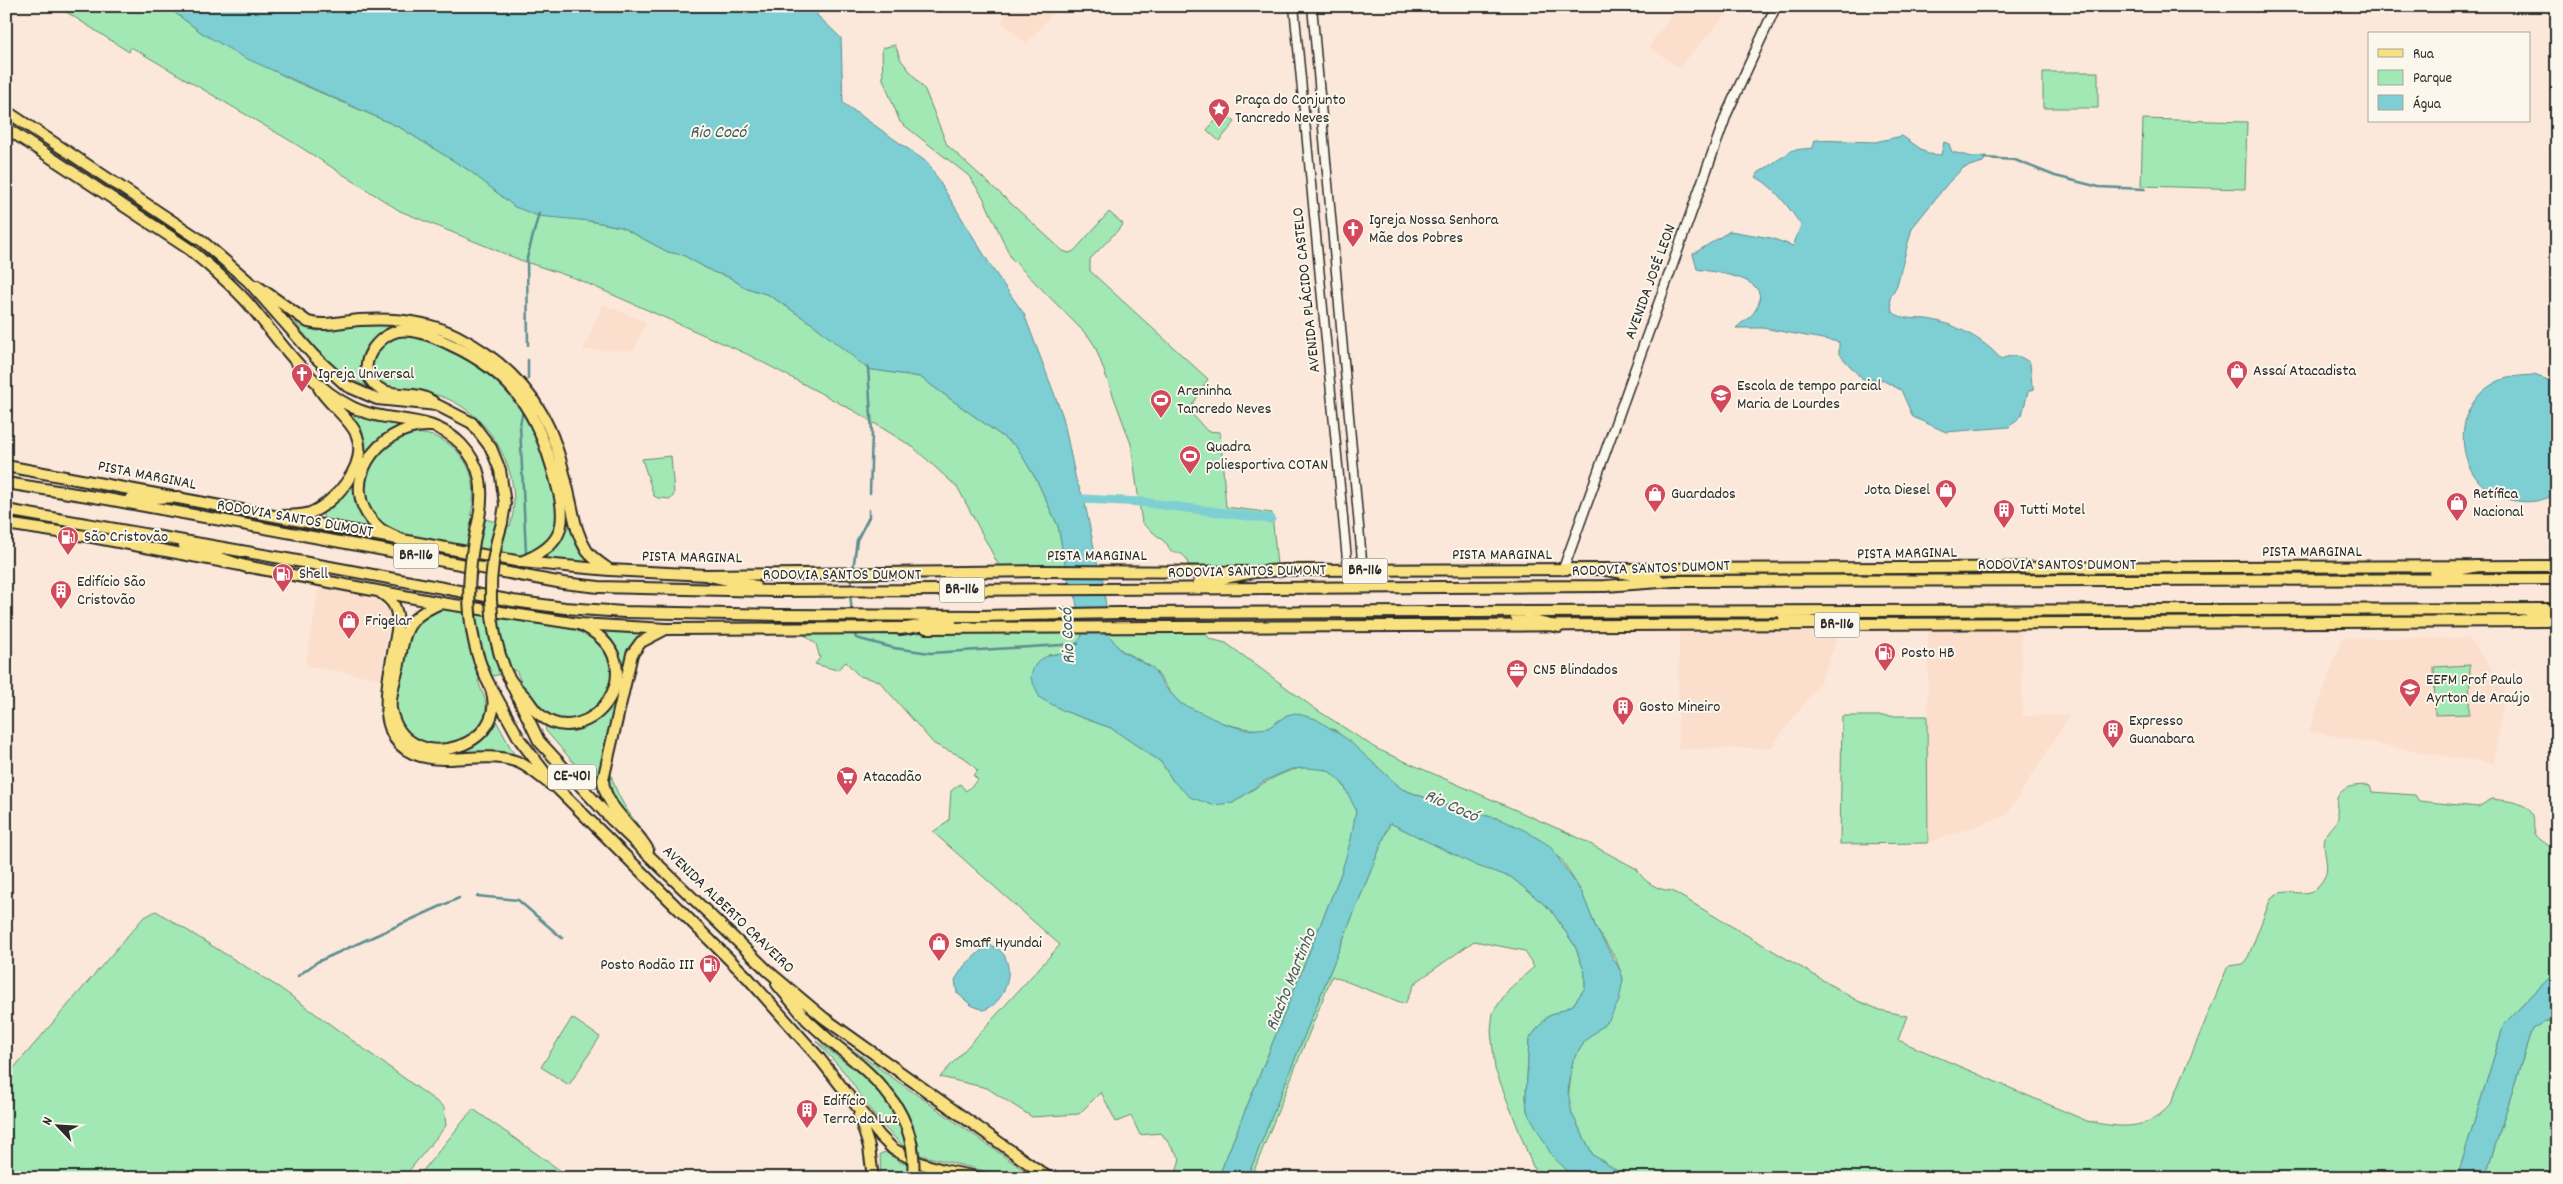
<svg xmlns="http://www.w3.org/2000/svg" width="2563" height="1184" viewBox="0 0 2563 1184" font-family="Dekko,sans-serif">
<style>
.built{fill:#fcdecd}
.green{fill:#a1e8b4;stroke:#668a70}
.water{fill:#7dcfd4;stroke:#5c8d90}
.lines{fill:none;stroke-linecap:round;stroke-linejoin:round}
.stream{stroke:#5c8d90;stroke-width:2.5}
.canal{stroke:#7dcfd4;stroke-width:9}
.tertiary-casing{stroke:#2b2b2b;stroke-width:11}
.secondary-casing{stroke:#2b2b2b;stroke-width:12}
.primary-casing{stroke:#2b2b2b;stroke-width:14}
.trunk-casing{stroke:#2b2b2b;stroke-width:14}
.tertiary{stroke:#fbf7ec;stroke-width:8}
.secondary{stroke:#fbf7ec;stroke-width:9}
.primary{stroke:#fae180;stroke-width:10}
.trunk{stroke:#fae180;stroke-width:10}
.primary-bridge-casing{stroke:#2b2b2b;stroke-width:14;stroke-linecap:butt}
.trunk-bridge-casing{stroke:#2b2b2b;stroke-width:14;stroke-linecap:butt}
.primary-bridge{stroke:#fae180;stroke-width:10}
.trunk-bridge{stroke:#fae180;stroke-width:10}
.labels{text-anchor:middle;dominant-baseline:central;stroke-width:4;stroke-linejoin:round;paint-order:stroke}
.shield{fill:#fbf7ec;stroke:#696865;stroke-width:1}
.shield-label{font-size:15px;font-weight:bold;fill:#2b2b2b}
.poi-label{font-size:16px;fill:#2b2b2b;stroke:#fbf7ec;text-anchor:start}
.street-label{font-size:16px;fill:#2b2b2b;stroke:#fbf7ec}
.water-label{font-size:18px;font-style:italic;fill:#445c5e;stroke:#fbf7ec}
</style>
<rect width="100%" height="100%" fill="#fce8da"/>
<filter id="ink" filterUnits="userSpaceOnUse"><feTurbulence type="fractalNoise" baseFrequency=".02" numOctaves="2"/><feDisplacementMap in="SourceGraphic" scale="10" xChannelSelector="R" yChannelSelector="G"/><feConvolveMatrix kernelMatrix="1 2 1 2 8 2 1 2 1" color-interpolation-filters="sRGB"/></filter>
<g filter="url(#ink)">
<!-- built -->
<path class="built" d="M1009,6H1059L1027,44L1003,23L1002,20Z
M1678,6H1734L1678,68L1649,46Z
M603,304L646,322L634,350H583Z
M319,587L364,595L378,600L391,614L380,679L308,666L306,663Z
M1928,628H2021L2023,716L2070,715L2007,815L1928,843Z
M1840,632L1821,681L1771,748L1678,749L1679,633Z
M2342,638H2468L2506,685L2494,763L2429,754L2309,731Z"/>
<!-- green -->
<path class="green" d="M57,6H166L202,33L294,81L399,127L470,171L515,207L621,227L668,252L683,255L713,272L729,277L744,287L769,295L814,325L868,369L920,377L1017,447L1037,481L1058,526L1066,565L999,566L958,488L913,447L856,412L747,354L577,279L520,260L400,211L294,143L131,47L129,52Z
M895,45L901,60L925,90L947,145L1063,251L1069,253L1074,251L1109,212L1122,223L1123,225L1090,259V271L1208,379L1191,407L1193,415L1207,431L1220,432L1226,507L1272,513L1277,566L1188,565C1187,556 1180,551 1171,552L1167,544L1142,523L1131,444L1095,346L1089,337L1011,258L983,197L969,176L900,122L883,79L882,48Z
M2043,72H2098V108H2043Z
M1223,112L1235,122L1219,141L1207,130Z
M2143,119L2247,122L2245,189L2141,186Z
M294,321L317,331L367,324L404,326C374,329 347,357 369,387C335,375 316,349 294,321Z
M400,335C465,340 521,389 542,450C549,470 553,492 558,513C556,530 549,545 532,552C525,555 517,556 510,555C488,553 399,538 384,527C361,509 356,465 382,447C387,443 393,441 399,438C429,424 464,446 472,478C475,490 473,503 471,515L510,526C526,476 490,412 440,396C424,391 392,395 381,386C365,375 372,350 386,340C389,337 396,337 400,335Z
M340,408L375,422L405,426L382,435L362,457L363,438Z
M671,456L674,494L671,499L658,498L654,496L642,459Z
M359,467L362,514L374,530L324,520L322,511L344,494Z
M566,508L576,544L593,566L537,559L546,555Z
M443,607C474,612 505,619 536,624C551,626 568,625 582,630C586,631 590,636 594,638C641,671 589,745 541,712C528,702 522,684 516,670L478,680C480,690 487,698 486,709C481,758 402,757 396,706C394,695 399,679 401,668C403,655 408,626 419,619C426,614 435,611 443,607Z
M1207,627L1206,634L1210,639L1226,643L1314,708L1377,749L1577,837L1637,869C1643,882 1658,890 1672,891L1858,1001L1880,1010L1907,1016L1898,1040L2087,1121C2121,1128 2146,1132 2171,1104L2228,966L2243,964L2247,960L2271,898C2286,884 2305,902 2320,885C2334,868 2321,855 2325,837C2327,830 2335,825 2338,818C2339,812 2335,805 2337,799C2340,786 2359,784 2370,786L2372,792L2415,795L2419,801L2478,807L2492,799C2505,801 2528,801 2533,816C2535,823 2532,828 2536,835C2540,841 2551,846 2557,852V970L2504,1024L2457,1178H2036L2023,1175L2003,1178H1628L1593,1155L1572,1114L1568,1099L1573,1060L1585,1041L1609,1020L1623,979L1616,959L1596,928L1582,893L1562,860L1500,819L1450,807L1402,789L1335,730L1287,715C1281,719 1275,725 1268,728C1250,735 1191,715 1178,701C1168,692 1161,675 1152,668C1136,655 1112,652 1107,629Z
M1081,630L1082,636L1070,652L1048,655L1064,711L1111,728L1161,762L1173,781L1233,803C1262,783 1321,741 1346,790C1349,796 1356,805 1356,811C1358,830 1347,853 1342,871L1218,1178H1175L1180,1158L1161,1133L1140,1135L1131,1116L1116,1122L1101,1092L1079,1114L1032,1117L987,1088L940,1077L1060,945L933,832L949,820L951,791L960,784L966,791L978,780L973,775L978,771L965,758L934,744L879,681L859,676L846,662L837,670L815,664L820,658L816,644L802,633Z
M601,631L647,633L637,641L602,763L599,788H596L546,731L545,726C557,728 568,730 580,727C622,715 635,659 601,631Z
M2470,665L2469,714L2435,715L2434,667Z
M493,715L514,754L491,752L442,754C472,750 483,743 493,715Z
M1842,716H1927L1928,843L1840,844Z
M610,770C615,795 630,816 647,836L644,835C625,816 603,799 610,770Z
M1390,823L1477,865L1511,877L1551,910L1575,946L1585,973V988L1573,1005L1547,1017L1529,1039L1526,1096L1527,1111L1566,1170L1575,1178H1553L1533,1167L1495,1069L1491,1031L1493,1012L1509,989L1534,967L1525,951L1474,941L1415,983L1405,1004L1332,976L1251,1178H1247Z
M156,911L280,988L444,1107L446,1126L403,1178H6V1077L143,918Z
M572,1018L600,1037L569,1085L541,1067Z
M2545,1021H2557V1178H2485L2532,1029Z
M822,1028L1035,1178H1013L920,1155C913,1094 867,1064 821,1030Z
M816,1041C853,1068 901,1099 906,1149L878,1121L845,1073Z
M473,1109L571,1178H417Z
M885,1152L902,1163L909,1162L908,1178H881L880,1154Z"/>
<!-- water -->
<path class="water" d="M166,6H817V15L841,38L843,103L928,163L994,271L1024,314L1063,417L1076,480L1084,499L1098,567L1102,571L1109,635L1121,651L1153,668L1165,687L1180,703L1225,724L1247,730L1268,728L1287,715L1295,713L1316,719L1347,739L1402,789L1450,807L1500,819L1526,831L1550,846L1582,893L1596,928L1621,972L1623,979L1619,1001L1609,1020L1585,1041L1573,1060L1568,1091L1572,1114L1593,1155L1628,1178H1575L1552,1156L1527,1111L1526,1096L1529,1039L1547,1017L1573,1005L1585,988V973L1575,946L1551,910L1511,877L1477,866L1390,823L1247,1178H1218L1342,871L1351,839L1356,810L1343,784L1328,770L1306,768L1291,769L1264,781L1233,803L1212,805L1190,797L1173,781L1161,762L1111,728L1064,711L1040,698L1031,678C1033,656 1052,654 1070,652L1082,636L1075,595L1069,585L1058,526L1037,481L1017,447L920,377L868,369L814,325L769,295L744,287L729,277L713,272L683,255L668,252L621,227L590,221L538,216L515,207L470,171L399,127L243,57L202,33Z
M1902,136L1928,154L1941,155L1944,142L1949,144L1952,152L1973,157L1987,156L1983,162L1963,168L1948,183L1912,228L1897,285L1890,298L1892,312C1904,320 1912,318 1926,319C1952,322 1984,339 2001,359C2013,354 2020,355 2030,363L2032,385L2035,388L2028,392L2022,415L2009,427L1946,432L1913,417L1901,390L1882,380L1862,379L1839,354V342L1763,328H1736C1743,321 1751,318 1756,309C1775,277 1716,273 1697,269L1693,254L1730,231L1771,238L1793,246L1801,225C1789,208 1775,187 1756,177L1758,173L1793,150L1813,148L1815,140L1875,142Z
M2534,375L2557,383V493C2544,501 2531,503 2517,501C2458,495 2444,412 2493,384C2506,376 2520,376 2534,375Z
M987,945C1021,949 1010,1004 983,1010L971,1005L957,993L955,980L964,966Z
M2557,970V1021H2545L2532,1029L2485,1178H2457L2504,1024Z"/>
<g class="lines">
<!-- stream -->
<path class="stream" d="M1984,158L2015,160L2055,176L2099,187L2145,189
M528,345L527,258L539,213
M528,360V379
M868,367L872,433L870,493
M523,410L520,425L526,553
M853,570L857,540L869,517V510
M851,588L852,576
M850,593L852,613
M854,630L856,638L894,648L930,653L1078,644
M477,896L518,900L562,938
M298,976L317,962L459,898"/>
<!-- canal -->
<path class="canal" d="M1073,501L1084,499L1141,502L1271,519"/>
<!-- tertiary casing -->
<g class="tertiary-casing">
<path id="tertiary" d="M1294,6L1348,570
M1312,6L1363,571"/>
</g>
<!-- secondary casing -->
<g class="secondary-casing">
<path id="secondary" d="M1563,570L1727,113L1776,6"/>
</g>
<!-- primary casing -->
<g class="primary-casing">
<path id="primary" d="M6,466L521,562L610,570L706,575L1043,571L1255,572L1284,570L2557,566
M6,524L92,537L441,603L579,624L666,629L909,628
M381,593C394,601 397,608 398,623C392,674 359,758 443,759C466,759 493,754 515,761C529,765 540,778 553,786
M926,628L2557,621
M511,683L539,741L612,820L768,971L824,1018L1049,1178
M492,689L520,740L556,787L748,978L820,1059L880,1136L893,1149L920,1163L943,1170L981,1178
M648,850C635,826 605,809 603,780L632,654L641,642L664,630
M777,984L807,1020L829,1040
M859,1115L869,1147L873,1178"/>
</g>
<!-- trunk casing -->
<g class="trunk-casing">
<path id="trunk" d="M6,111L202,241L248,281L314,356L347,386L377,399L437,405L472,423L491,448L500,470L505,504L502,523
M6,128L189,249C210,266 230,283 248,303C279,339 308,386 352,407C388,425 430,412 461,444C482,466 484,489 479,518
M257,286L308,322C326,327 342,321 360,320C392,318 428,321 457,336C496,356 531,387 549,428C560,453 566,481 572,508C575,523 578,537 587,551C593,559 601,564 610,570
M433,402C414,388 388,401 373,383C356,364 377,336 398,331C414,328 435,337 449,344C520,376 541,421 559,493C568,531 557,548 521,562
M6,483L107,499L563,583L599,587L775,591L1605,586L1674,581L2557,579
M130,499L179,497
M6,510L281,558L513,601L565,608L624,612L779,615L981,616L1118,613L2557,609
M279,516C289,516 300,516 310,513C335,503 368,465 357,436C352,420 328,404 319,388
M402,540C394,536 385,533 378,527C334,487 377,425 429,426
M184,546L247,567
M1606,570L1658,579
M2435,574L2478,566
M706,575L755,586
M1199,583L1255,572
M441,603C406,618 405,629 399,664C396,677 389,696 391,709C405,784 524,744 486,678
M1516,617L1559,627
M1784,617L1831,625
M2518,621L2557,614
M900,629L951,621
M506,672C511,684 519,690 527,699C531,704 534,710 539,714C588,757 663,662 579,624"/>
</g>
<!-- tertiary -->
<use href="#tertiary" class="tertiary"/>
<!-- secondary -->
<use href="#secondary" class="secondary"/>
<!-- primary -->
<use href="#primary" class="primary"/>
<!-- trunk -->
<use href="#trunk" class="trunk"/>
<!-- primary-bridge casing -->
<g class="primary-bridge-casing">
<path id="primary-bridge" d="M829,1040C876,1077 919,1112 913,1178"/>
</g>
<!-- trunk-bridge casing -->
<g class="trunk-bridge-casing">
<path id="trunk-bridge" d="M479,518C466,571 463,626 486,678
M502,523C486,572 487,625 506,672"/>
</g>
<!-- primary-bridge -->
<use href="#primary-bridge" class="primary-bridge"/>
<!-- trunk-bridge -->
<use href="#trunk-bridge" class="trunk-bridge"/>
</g>
</g>
<!-- icons -->
<defs>
<g id="sight-pin" transform="scale(1.125)"><path d="M0 17L-7.5 6A9.5 9.5 0 1 1 7.5 6Z" fill="#d1495b" stroke="#fbf7ec"/><path d="M0-6L1.8-2.2L6-1.7L2.9 1.2L3.7 5.4L0 3.3L-3.7 5.4L-2.9 1.2L-6-1.7L-1.8-2.2Z" fill="#fff"/></g>
<g id="church-pin" transform="scale(1.125)"><path d="M0 17L-7.5 6A9.5 9.5 0 1 1 7.5 6Z" fill="#d1495b" stroke="#fbf7ec"/><path d="M-1.2-6h2.4v3.5h3.3v2.4h-3.3V6h-2.4V-.1h-3.3v-2.4h3.3Z" fill="#fff"/></g>
<g id="shop-pin" transform="scale(1.125)"><path d="M0 17L-7.5 6A9.5 9.5 0 1 1 7.5 6Z" fill="#d1495b" stroke="#fbf7ec"/><path d="M-5-2.5h2.3a2.7 3.5 0 0 1 5.4 0H5L5.5 6h-11ZM-1.5-2.5h3a1.5 2.3 0 0 0-3 0Z" fill="#fff"/></g>
<g id="school-pin" transform="scale(1.125)"><path d="M0 17L-7.5 6A9.5 9.5 0 1 1 7.5 6Z" fill="#d1495b" stroke="#fbf7ec"/><path d="M0-5L7-2L0 1L-7-2ZM-4 1L0 2.5L4 1V4Q0 6-4 4Z" fill="#fff"/></g>
<g id="stadium-pin" transform="scale(1.125)"><path d="M0 17L-7.5 6A9.5 9.5 0 1 1 7.5 6Z" fill="#d1495b" stroke="#fbf7ec"/><path d="M0-5a6.5 5 0 1 0 0 10a6.5 5 0 1 0 0-10ZM-3.5-1.8h7v3.6h-7Z" fill="#fff"/></g>
<g id="building-pin" transform="scale(1.125)"><path d="M0 17L-7.5 6A9.5 9.5 0 1 1 7.5 6Z" fill="#d1495b" stroke="#fbf7ec"/><path d="M-4-6H4V6H1V3H-1V6H-4ZM-2.5-4.3h1.7v1.8h-1.7ZM.8-4.3h1.7v1.8H.8ZM-2.5-1h1.7V.8h-1.7ZM.8-1h1.7V.8H.8Z" fill="#fff"/></g>
<g id="fuel-pin" transform="scale(1.125)"><path d="M0 17L-7.5 6A9.5 9.5 0 1 1 7.5 6Z" fill="#d1495b" stroke="#fbf7ec"/><path d="M-5.5-6h7V0h2V4h1.3V-2.5L3-4.5l.8-.8L6-3V5H2.5V1h-1V6h-7ZM-4.2-4.7v3.2H.2V-4.7Z" fill="#fff"/></g>
<g id="office-pin" transform="scale(1.125)"><path d="M0 17L-7.5 6A9.5 9.5 0 1 1 7.5 6Z" fill="#d1495b" stroke="#fbf7ec"/><path d="M-6-3h4V-5.5h4V-3h4V5H-6ZM-1-4.5V-3h2v-1.5ZM-6 0V1H6V0Z" fill="#fff"/></g>
<g id="supermarket-pin" transform="scale(1.125)"><path d="M0 17L-7.5 6A9.5 9.5 0 1 1 7.5 6Z" fill="#d1495b" stroke="#fbf7ec"/><path d="M-6-5.5h2.5l.6 2H6L4.5 2H-2.5L-4.4-4H-6ZM-1.5 3.2a1.3 1.3 0 1 0 .1 0ZM3 3.2a1.3 1.3 0 1 0 .1 0Z" fill="#fff"/></g>
</defs>
<g fill-rule="evenodd">
<use href="#sight-pin" x="1219" y="109"/>
<use href="#church-pin" x="1353" y="229"/>
<use href="#shop-pin" x="2237" y="371"/>
<use href="#church-pin" x="302" y="374"/>
<use href="#school-pin" x="1721" y="395"/>
<use href="#stadium-pin" x="1161" y="400"/>
<use href="#stadium-pin" x="1190" y="456"/>
<use href="#shop-pin" x="1946" y="490"/>
<use href="#shop-pin" x="1655" y="494"/>
<use href="#shop-pin" x="2457" y="503"/>
<use href="#building-pin" x="2004" y="510"/>
<use href="#fuel-pin" x="68" y="537"/>
<use href="#fuel-pin" x="283" y="574"/>
<use href="#building-pin" x="61" y="591"/>
<use href="#shop-pin" x="349" y="621"/>
<use href="#fuel-pin" x="1885" y="653"/>
<use href="#office-pin" x="1517" y="670"/>
<use href="#school-pin" x="2410" y="689"/>
<use href="#building-pin" x="1623" y="707"/>
<use href="#building-pin" x="2113" y="730"/>
<use href="#supermarket-pin" x="847" y="777"/>
<use href="#shop-pin" x="939" y="943"/>
<use href="#fuel-pin" x="710" y="965"/>
<use href="#building-pin" x="807" y="1110"/>
</g>
<g class="labels">
<!-- shield labels -->
<g class="shield">
<rect x="393.5" y="543.5" width="45" height="25" rx="4"/>
<rect x="1342.5" y="558.5" width="45" height="25" rx="4"/>
<rect x="939.5" y="577.5" width="45" height="25" rx="4"/>
<rect x="1814.5" y="612.5" width="45" height="25" rx="4"/>
<rect x="548" y="764.5" width="48" height="25" rx="4"/>
</g>
<g class="shield-label">
<text x="416" y="556">BR-116</text>
<text x="1365" y="571">BR-116</text>
<text x="962" y="590">BR-116</text>
<text x="1837" y="625">BR-116</text>
<text x="572" y="777">CE-401</text>
</g>
<!-- poi labels -->
<g class="poi-label">
<text x="1235" y="100">Praça do Conjunto<tspan x="1235" dy="18">Tancredo Neves</tspan></text>
<text x="1369" y="220">Igreja Nossa Senhora<tspan x="1369" dy="18">Mãe dos Pobres</tspan></text>
<text x="2253" y="371">Assaí Atacadista</text>
<text x="318" y="374">Igreja Universal</text>
<text x="1737" y="386">Escola de tempo parcial<tspan x="1737" dy="18">Maria de Lourdes</tspan></text>
<text x="1177" y="391">Areninha<tspan x="1177" dy="18">Tancredo Neves</tspan></text>
<text x="1206" y="447">Quadra<tspan x="1206" dy="18">poliesportiva COTAN</tspan></text>
<text x="1930" y="490" text-anchor="end">Jota Diesel</text>
<text x="1671" y="494">Guardados</text>
<text x="2473" y="494">Retífica<tspan x="2473" dy="18">Nacional</tspan></text>
<text x="2020" y="510">Tutti Motel</text>
<text x="84" y="537">São Cristovão</text>
<text x="299" y="574">Shell</text>
<text x="77" y="582">Edifício São<tspan x="77" dy="18">Cristovão</tspan></text>
<text x="365" y="621">Frigelar</text>
<text x="1901" y="653">Posto HB</text>
<text x="1533" y="670">CN5 Blindados</text>
<text x="2426" y="680">EEFM Prof Paulo<tspan x="2426" dy="18">Ayrton de Araújo</tspan></text>
<text x="1639" y="707">Gosto Mineiro</text>
<text x="2129" y="721">Expresso<tspan x="2129" dy="18">Guanabara</tspan></text>
<text x="863" y="777">Atacadão</text>
<text x="955" y="943">Smaff Hyundai</text>
<text x="694" y="965" text-anchor="end">Posto Rodão III</text>
<text x="823" y="1101">Edifício<tspan x="823" dy="18">Terra da Luz</tspan></text>
</g>
<!-- street labels -->
<g class="street-label">
<text transform="translate(1651 282) rotate(-70)">AVENIDA JOSÉ LEON</text>
<text transform="translate(1307 290) rotate(-96)">AVENIDA PLÁCIDO CASTELO</text>
<text transform="translate(147 476) rotate(11)">PISTA MARGINAL</text>
<text transform="translate(295 519) rotate(10)">RODOVIA SANTOS DUMONT</text>
<text x="2312" y="552">PISTA MARGINAL</text>
<text transform="translate(1907 554) rotate(-1)">PISTA MARGINAL</text>
<text x="1502" y="555">PISTA MARGINAL</text>
<text x="1097" y="556">PISTA MARGINAL</text>
<text transform="translate(692 558) rotate(1)">PISTA MARGINAL</text>
<text x="2057" y="565">RODOVIA SANTOS DUMONT</text>
<text transform="translate(1651 569) rotate(-2)">RODOVIA SANTOS DUMONT</text>
<text transform="translate(1247 572) rotate(-1)">RODOVIA SANTOS DUMONT</text>
<text x="842" y="575">RODOVIA SANTOS DUMONT</text>
<text transform="translate(728 910) rotate(44)">AVENIDA ALBERTO CRAVEIRO</text>
</g>
<!-- water labels -->
<g class="water-label">
<text x="718" y="133">Rio Cocó</text>
<text transform="translate(1069 636) rotate(-93)">Rio Cocó</text>
<text transform="translate(1451 807) rotate(24)">Rio Cocó</text>
<text transform="translate(1292 980) rotate(-68)">Riacho Martinho</text>
</g>
</g>
<!-- margin -->
<rect width="2563" height="1184" fill="none" stroke="#fbf7ec" stroke-width="25"/>
<rect x="12" y="12" width="2538" height="1159" fill="none" stroke="#2b2b2b" stroke-width="2" filter="url(#ink)"/>
<!-- legend -->
<rect x="2368" y="32" width="162" height="90" fill="#fbf7ec" stroke="#a8a59f"/>
<rect x="2378" y="49" width="25" height="8" fill="#fae180" stroke="#a8a59f"/>
<text x="2413" y="58" font-size="15" fill="#2b2b2b">Rua</text>
<rect x="2378" y="70" width="25" height="15" fill="#a1e8b4" stroke="#a8a59f"/>
<text x="2413" y="82" font-size="15" fill="#2b2b2b">Parque</text>
<rect x="2378" y="95" width="25" height="15" fill="#7dcfd4" stroke="#a8a59f"/>
<text x="2413" y="108" font-size="15" fill="#2b2b2b">Água</text>
<!-- north arrow -->
<g transform="translate(58 1126) rotate(295)" stroke="#fbf7ec" stroke-width="4" paint-order="stroke">
<path d="M0-4L9 19L0 12L-9 19Z" fill="#2b2b2b"/>
<text y="-8" font-size="14" font-weight="bold" text-anchor="middle" fill="#2b2b2b">N</text>
</g>
</svg>
